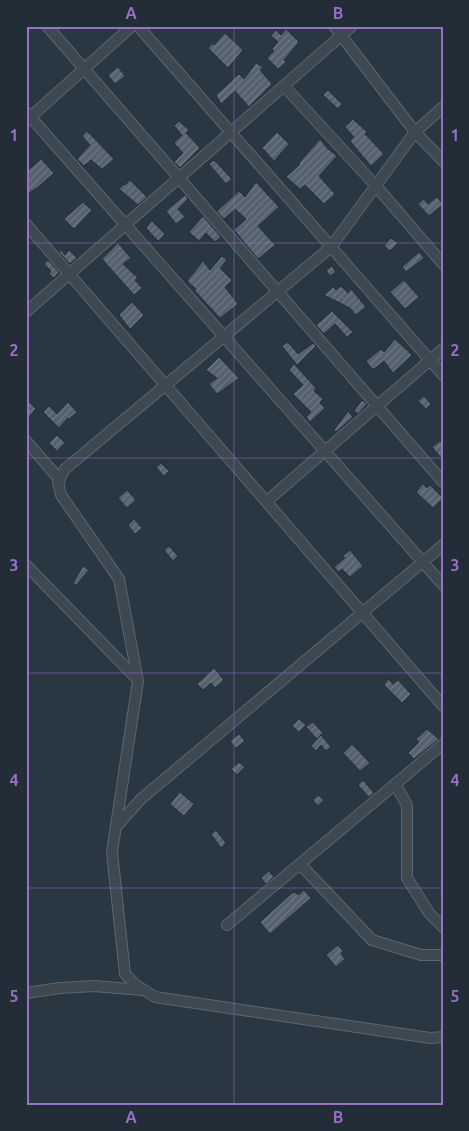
<svg xmlns="http://www.w3.org/2000/svg" width="469" height="1131" viewBox="0 0 469 1131" font-family="Ubuntu,sans-serif">
<style>
.building{fill:url(#building-hatch);stroke:#242f39}
.lines{fill:none;stroke-linecap:round;stroke-linejoin:round}
.minor-casing{stroke:#5c666f;stroke-width:12}
.minor{stroke:#3d4851;stroke-width:10}
.grid{fill:none;stroke:#9870c4;stroke-width:1;stroke-opacity:0.55}
.neatline{fill:none;stroke:#9870c4;stroke-width:2}
.grid-label{font-size:16px;text-anchor:middle;font-weight:bold;fill:#9870c4}
</style>
<defs>
<pattern id="building-hatch" width="6" height="6" patternUnits="userSpaceOnUse" patternTransform="scale(1.25)"><rect width="6" height="6" fill="#55626e"/><path d="M-1 1l2-2M0 6l6-6M5 7l2-2" fill="none" stroke="#6c7781"/></pattern>
</defs>
<rect width="100%" height="100%" fill="#293742"/>
<!-- building -->
<path class="building" d="M286,29L299,42L284,60L286,62L278,69L267,58L274,51L272,49L278,42L271,36L276,30L281,35Z
M225,33L243,50L228,68L208,48L213,43L214,45Z
M256,63L263,67L260,70L272,84L249,107L235,91L221,104L216,95L239,74L244,79Z
M118,67L125,76L115,84L108,75Z
M328,90L342,104L338,109L323,95Z
M353,119L367,132L365,134L384,154L371,166L350,141L354,137L345,127Z
M179,121L189,130L186,133L200,148L180,168L174,162L183,153L174,143L182,135L174,126Z
M87,131L114,159L102,169L91,160L84,166L77,159L90,145L82,136Z
M277,132L289,144L274,161L262,148Z
M320,139L327,148L337,156L319,176L335,194L324,204L305,185L300,189L286,177L300,164L299,163Z
M41,159L54,173L38,187L26,195V172Z
M214,160L232,179L226,184L209,164Z
M130,180L147,197L138,205L119,189L124,184L125,185Z
M256,182L279,207L258,226L275,245L258,259L234,230L246,219L235,209L224,219L231,227L212,206L217,211L239,191L245,197Z
M185,195L188,199L178,209L185,217L176,224L166,211Z
M437,197L443,204L429,216L418,204L424,199L428,204Z
M83,202L92,210L74,229L64,219Z
M203,216L221,237L215,242L206,233L199,241L189,232Z
M152,221L165,234L158,241L146,228Z
M391,238L398,243L390,251L384,246Z
M118,243L131,258L123,264L138,278L135,280L142,288L134,295L102,259Z
M61,250L65,255L69,250L77,258L70,264L59,252Z
M419,252L424,258L406,272L402,267Z
M222,256L227,260L220,268L232,280L225,287L238,304L220,318L195,291L196,289L187,281L203,261L210,270Z
M48,260L59,272L54,278L49,274L51,271L44,264Z
M332,266L336,272L330,276L326,270Z
M404,280L419,297L405,309L390,292Z
M341,286L348,293L351,289L366,307L356,315L350,308L324,295L333,287L336,290Z
M132,302L144,315L130,329L119,315Z
M332,311L353,332L347,337L335,324L324,334L316,325Z
M395,339L412,355L393,373L384,361L374,369L371,368L366,361L381,349L384,352Z
M288,342L298,354L313,343L316,346L297,365L282,346Z
M219,357L239,378L217,394L209,384L217,378L206,370Z
M294,364L316,388L314,391L323,399L320,403L325,408L310,422L306,417L311,412L293,394L303,385L289,370Z
M424,396L431,404L426,409L418,401Z
M26,399L36,409L26,420Z
M362,400L367,404L358,414L354,411Z
M68,402L77,412L69,419L68,418L59,428L43,412L49,406L57,414Z
M348,411L353,417L336,432L334,430Z
M57,435L65,443L57,451L49,443Z
M440,441L443,444V460L432,447Z
M161,463L169,471L164,476L156,467Z
M423,484L427,488L430,485L443,498L433,508L416,492Z
M127,490L136,500L127,508L118,498Z
M134,519L142,528L135,534L128,525Z
M169,546L178,556L173,561L164,550Z
M350,550L363,566L350,577L342,569L339,572L334,567L345,558L343,556Z
M83,566L89,570L76,585L73,583Z
M214,668L224,680L215,688L211,683L203,690L197,684Z
M388,679L393,684L398,680L411,694L402,703L384,685Z
M299,719L306,725L299,732L292,726Z
M313,722L323,733L317,739L306,727Z
M427,729L439,739L414,759L408,753L419,742L416,739Z
M239,734L245,741L236,748L230,741Z
M321,735L331,747L326,751L321,745L316,751L311,746Z
M352,744L370,763L360,771L343,753Z
M239,762L245,767L237,775L231,769Z
M363,780L374,793L369,797L358,785Z
M180,792L194,804L184,816L170,804Z
M318,795L324,800L318,806L313,800Z
M216,830L226,843L221,848L211,834Z
M269,871L274,877L266,884L261,878Z
M304,890L311,898L270,934L260,922L292,893L295,892L298,895Z
M338,945L343,951L341,954L345,959L336,967L326,955Z"/>
<g class="lines">
<!-- minor casing -->
<g class="minor-casing">
<path id="minor" d="M47,26L443,482
M138,26L443,375
M334,26L415,132L443,161
M284,86L376,186L443,264
M443,107L415,132L331,247L65,469L58,482L61,495L119,579L138,681L112,852L125,974L136,985L155,997L430,1038L443,1037
M26,112L443,585
M27,120L132,26
M26,224L443,706
M26,312L352,26
M26,441L60,480
M267,501L443,349
M26,565L138,680
M395,784L407,805V878L429,913L443,927
M116,827L141,799L443,545
M300,864L372,940L421,955H443
M227,925L443,744
M26,993L60,988L94,986L142,990"/>
</g>
<!-- minor -->
<use href="#minor" class="minor"/>
</g>
<!-- grid -->
<path class="grid" d="M234,26V1105M26,243H443M26,458H443M26,673H443M26,888H443"/>
<!-- border -->
<rect width="469" height="1131" fill="none" stroke="#222d37" stroke-width="55"/>
<rect x="28" y="28" width="414" height="1076" class="neatline"/>
<g class="grid-label">
<text x="131" y="19">A</text>
<text x="338" y="19">B</text>
<text x="14" y="141">1</text>
<text x="455" y="141">1</text>
<text x="14" y="356">2</text>
<text x="455" y="356">2</text>
<text x="14" y="571">3</text>
<text x="455" y="571">3</text>
<text x="14" y="786">4</text>
<text x="455" y="786">4</text>
<text x="14" y="1002">5</text>
<text x="455" y="1002">5</text>
<text x="131" y="1123">A</text>
<text x="338" y="1123">B</text>
</g>
</svg>
